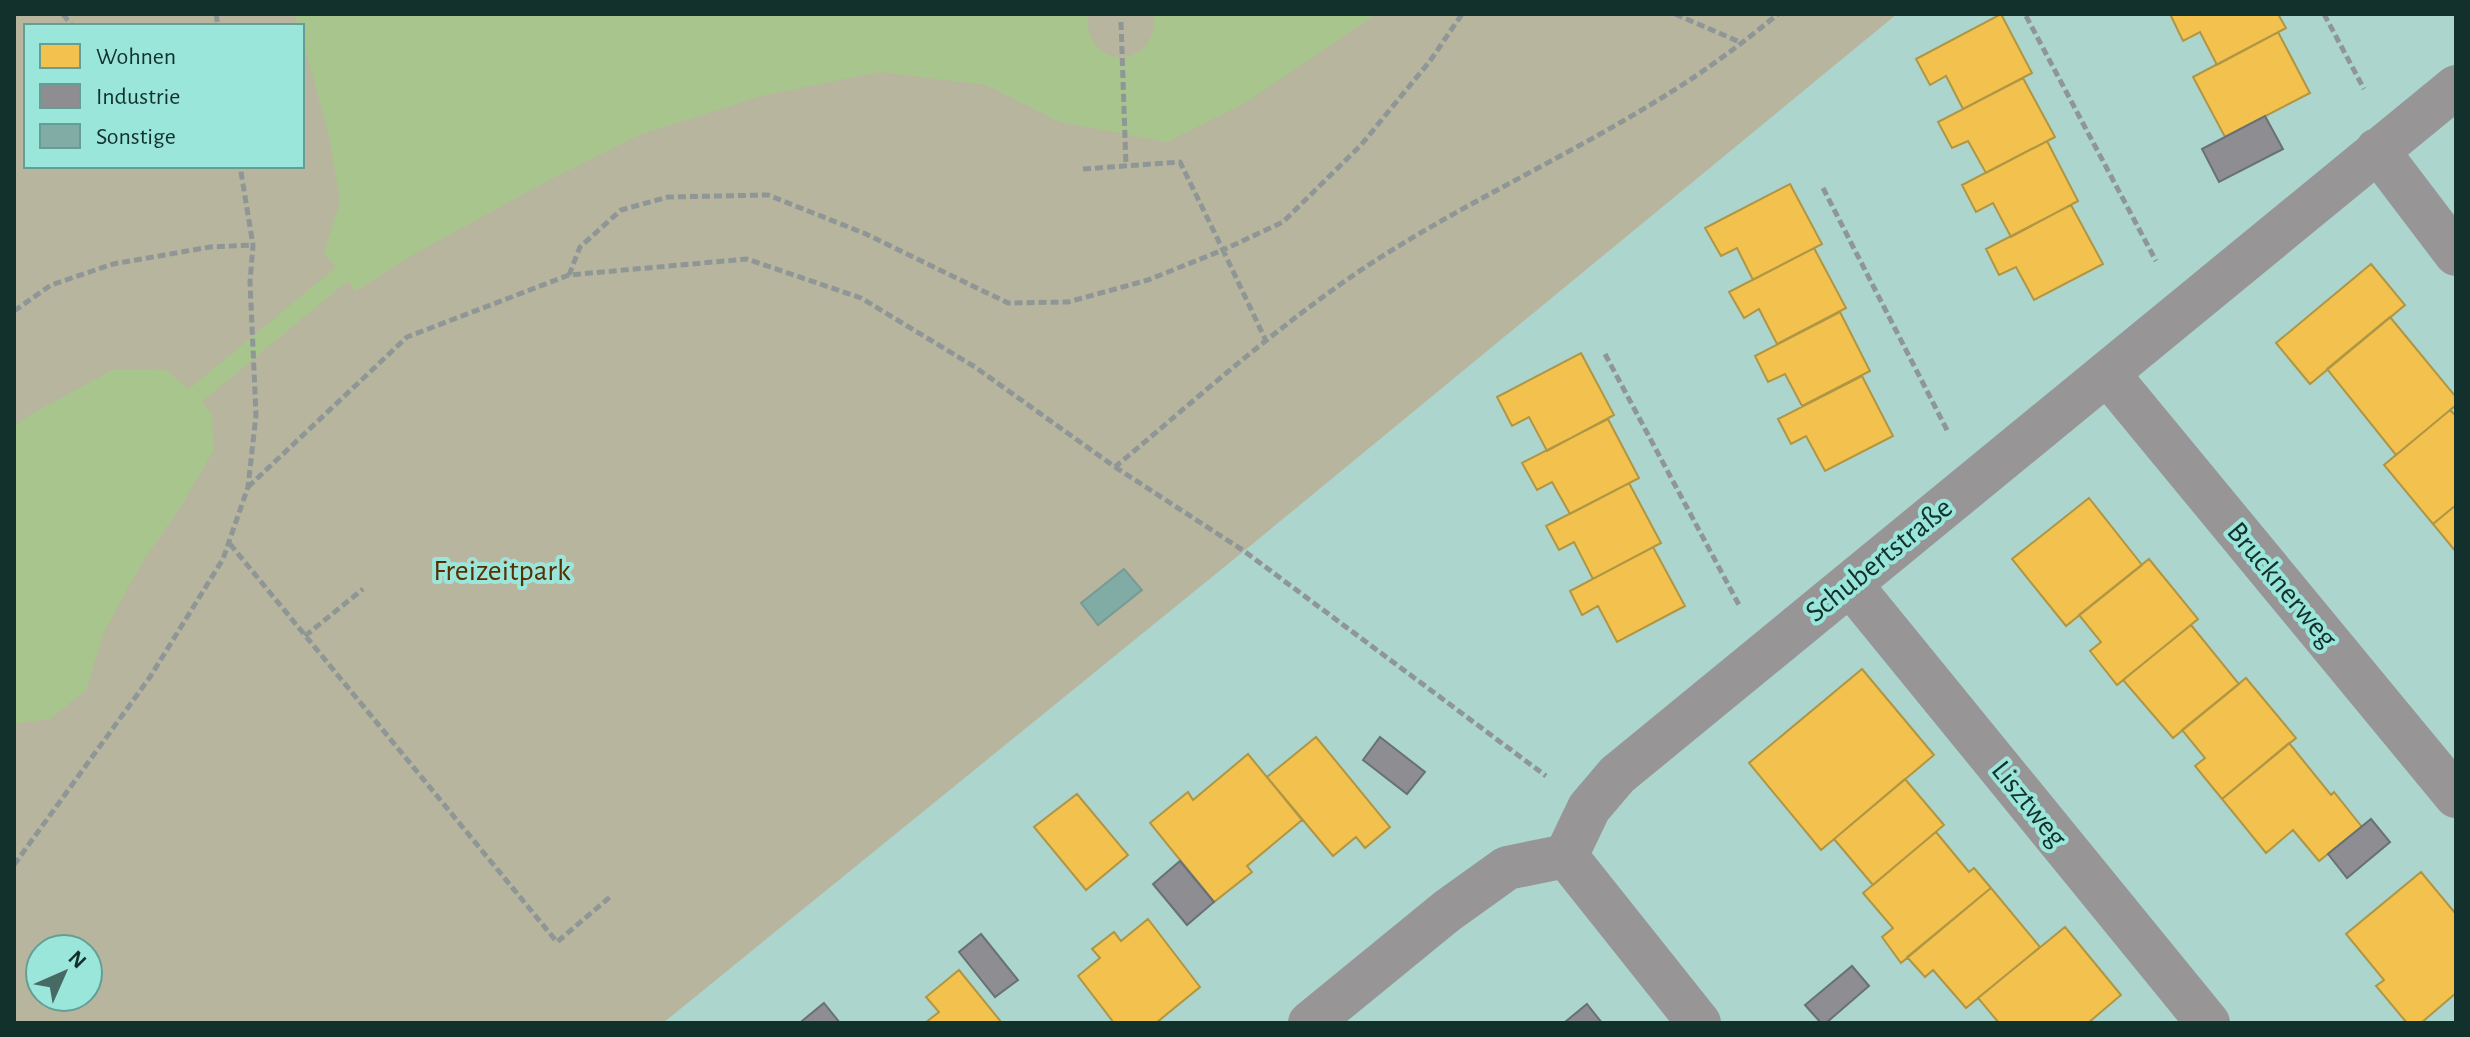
<svg xmlns="http://www.w3.org/2000/svg" width="2470" height="1037" viewBox="0 0 2470 1037" font-family="'Alegreya Sans',sans-serif">
<style>
.green{fill:#b8b59f;fill-rule:evenodd}
.water{fill:#a7c58c}
.homes{fill:#f2c14e;stroke:#af9644;stroke-width:2}
.industry{fill:#8d8d92;stroke:#687174;stroke-width:2}
.lines{fill:none;stroke-linecap:round;stroke-linejoin:round}
.stream{stroke:#a7c58c;stroke-width:18}
.building{fill:#81aba5;stroke:#799a95;stroke-width:2}
.path{stroke:#8e9796;stroke-width:5;stroke-dasharray:8 4;stroke-linecap:butt}
.street{stroke:#979596;stroke-width:44}
.labels{text-anchor:middle;dominant-baseline:central;stroke-width:8;stroke-linejoin:round;paint-order:stroke}
.street-label{font-size:30px;fill:#12312d;stroke:#9be6da}
.park-label{font-size:30px;fill:#582f00;stroke:#9be6da}
</style>
<rect width="100%" height="100%" fill="#acd5ce"/>
<!-- green -->
<path class="green" d="M14,14H1897L1244,551L663,1023H14ZM26,26H302V166H26ZM40,949H88V997H40Z"/>
<!-- water -->
<path class="water" d="M295,14H1088C1083,73 1160,70 1154,14H1376L1247,102L1167,142L1060,122L986,85L879,72L761,96L639,135L547,181L409,257L356,291L324,253L340,201L329,135L302,38V26H298Z
M114,369L166,370L196,395L212,414L214,450L184,501L140,566L104,632L86,690L50,719L14,724V426L28,416Z"/>
<!-- homes -->
<path class="homes" d="M2001,14L2032,73L1963,109L1946,76L1930,85L1916,59Z
M2170,14H2278L2286,28L2217,65L2200,32L2183,41Z
M2278,32L2310,93L2225,137L2193,77Z
M2023,78L2055,137L1986,173L1968,141L1952,148L1938,122Z
M2047,141L2078,201L2011,237L1993,203L1976,212L1962,185Z
M1790,184L1822,244L1753,280L1737,248L1721,256L1705,228Z
M2071,205L2103,264L2034,300L2016,267L1999,275L1986,249Z
M1814,248L1846,308L1777,344L1759,309L1744,318L1729,292Z
M2371,264L2405,305L2310,384L2276,343Z
M1840,312L1870,371L1802,406L1785,374L1768,382L1755,356Z
M2390,317L2456,397V405L2396,455L2327,369Z
M1581,353L1614,415L1547,451L1529,417L1512,426L1497,397Z
M1862,376L1893,436L1825,471L1806,436L1791,444L1778,419Z
M2450,410L2456,416V505L2433,524L2384,465Z
M1608,419L1639,478L1570,514L1552,482L1537,490L1522,463Z
M1629,483L1661,543L1593,579L1574,542L1559,550L1546,526Z
M2089,498L2142,565L2066,626L2012,559Z
M2456,505V552L2433,524Z
M1653,547L1685,606L1617,642L1598,606L1582,615L1570,591Z
M2149,559L2198,619L2117,685L2090,651L2101,642L2079,615Z
M2191,625L2239,684L2173,738L2123,680Z
M1862,669L1934,755L1821,850L1749,763Z
M2246,678L2296,738L2222,799L2195,766L2205,758L2182,730Z
M1316,737L1390,827L1365,848L1356,837L1333,856L1267,777Z
M2289,743L2331,795L2334,792L2362,827L2319,861L2293,830L2266,853L2222,799Z
M1248,754L1302,820L1247,866L1252,872L1214,902L1150,823L1188,792L1193,800Z
M1905,779L1944,825L1873,885L1834,839Z
M1077,794L1128,855L1086,890L1034,827Z
M1936,832L1969,872L1974,868L1991,888L1901,963L1882,937L1893,928L1863,893Z
M2421,872L2456,914V993L2421,1023H2407L2376,986L2384,980L2346,934Z
M1991,888L2040,947L1966,1008L1933,970L1925,977L1907,957Z
M1148,919L1200,987L1156,1023H1114L1078,976L1100,958L1092,949L1114,932L1121,941Z
M2065,927L2121,995L2088,1023H1999L1978,998Z
M959,970L1002,1023H925L939,1012L926,997Z"/>
<!-- industry -->
<path class="industry" d="M2265,116L2283,149L2219,182L2202,149Z
M1380,737L1425,772L1407,794L1363,760Z
M2371,819L2390,842L2347,878L2328,854Z
M1180,861L1214,902L1187,925L1153,884Z
M981,934L1018,980L995,997L959,952Z
M1852,966L1869,986L1826,1023H1821L1805,1005Z
M824,1003L840,1023H803L802,1021Z
M1587,1004L1602,1023L1565,1022Z"/>
<g class="lines">
<!-- stream -->
<path class="stream" d="M196,395L343,273"/>
</g>
<!-- building -->
<path class="building" d="M1124,569L1142,590L1098,625L1081,603Z"/>
<g class="lines">
<!-- path -->
<path class="path" d="M63,14L72,26
M216,14L218,26
M1675,14L1742,43
M2324,14L2364,89
M2026,16L2156,261
M1121,22L1126,166
M1083,169L1180,162L1223,250L1283,222L1361,145L1430,61L1462,14
M1823,188L1948,432
M569,275L580,247L621,210L668,197L768,195L866,234L1008,303L1068,302L1148,280L1223,250L1266,341
M14,311L51,285L113,264L210,247L253,245
M1605,354L1739,605
M1115,467L1244,551L1546,776
M248,487L407,337L569,275L747,259L861,298L975,367L1115,467C1195,400 1274,329 1361,270C1460,204 1570,156 1671,92C1708,69 1744,42 1778,14
M230,544L557,942L610,897
M305,636L363,589
M14,865L150,677L223,559L248,487L256,415L250,282L253,245L240,166"/>
<!-- street -->
<path class="street" d="M2377,150L2456,254
M2107,373L2456,796
M1850,584L2208,1023
M1566,856L1589,808L1617,775L2456,87
M1566,856L1699,1023
M1310,1023L1447,911L1507,868L1566,856"/>
</g>
<g class="labels">
<!-- street labels -->
<g class="street-label">
<text transform="translate(1879 560) rotate(-39)">Schubertstraße</text>
<text transform="translate(2282 585) rotate(50)">Brucknerweg</text>
<text transform="translate(2029 804) rotate(51)">Lisztweg</text>
</g>
<!-- park labels -->
<g class="park-label">
<text x="502" y="571">Freizeitpark</text>
</g>
</g>
<!-- border -->
<rect width="2470" height="1037" fill="none" stroke="#12312d" stroke-width="32"/>
<!-- legend -->
<rect x="24" y="24" width="280" height="144" fill="#9be6da" stroke="#649e95" stroke-width="2"/>
<rect x="40" y="44" width="40" height="24" fill="#f2c14e" stroke="#649e95" stroke-width="2"/>
<text x="96" y="64" font-size="24" fill="#12312d">Wohnen</text>
<rect x="40" y="84" width="40" height="24" fill="#8d8d92" stroke="#649e95" stroke-width="2"/>
<text x="96" y="104" font-size="24" fill="#12312d">Industrie</text>
<rect x="40" y="124" width="40" height="24" fill="#81aba5" stroke="#649e95" stroke-width="2"/>
<text x="96" y="144" font-size="24" fill="#12312d">Sonstige</text>
<!-- north arrow -->
<g transform="translate(64 973) rotate(45)"><circle r="38" fill="#9be6da" stroke="#649e95" stroke-width="2"/>
<path d="M0-6L14 30L0 20L-14 30Z" fill="#486a65"/>
<text y="-12" font-size="22" font-weight="bold" text-anchor="middle" fill="#12312d">N</text>
</g>
</svg>
